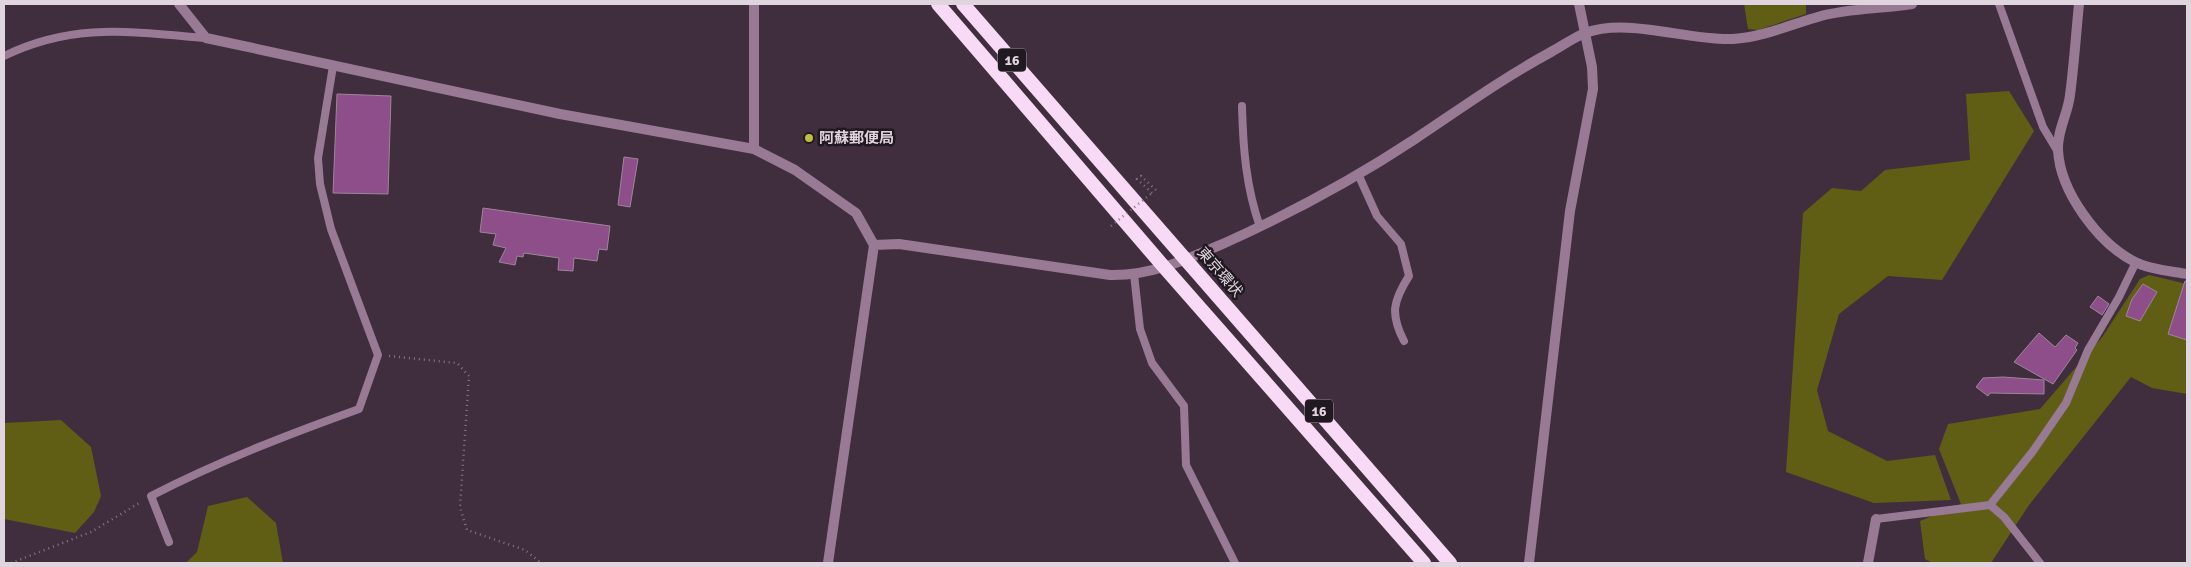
<svg xmlns="http://www.w3.org/2000/svg" width="2191" height="567" viewBox="0 0 2191 567" font-family="Signika,'Noto Sans JP',sans-serif">
<style>
.green{fill:#605e14}
.building{fill:#8d4e89;stroke:#9d869a}
.lines{fill:none;stroke-linecap:round;stroke-linejoin:round}
.path{stroke:#867685;stroke-width:2.5;stroke-dasharray:1 4;stroke-linecap:butt}
.service{stroke:#987a95;stroke-width:8}
.minor{stroke:#987a95;stroke-width:10}
.tertiary{stroke:#987a95;stroke-width:10}
.trunk{stroke:#f9daf6;stroke-width:14}
.path-bridge{stroke:#867685;stroke-width:2.5;stroke-dasharray:1 4;stroke-linecap:butt}
.poi-dot{fill:#c0be40;stroke:#211921;stroke-width:2}
.labels{text-anchor:middle;dominant-baseline:central;stroke-width:5;stroke-linejoin:round;paint-order:stroke}
.shield{fill:#211921;stroke:#a79ca6;stroke-width:1}
.shield-label{font-size:14px;font-weight:bold;fill:#e0d4df}
.poi-label{font-size:15px;font-weight:bold;fill:#e0d4df;stroke:#211921;text-anchor:start}
.street-label{font-size:15px;fill:#e0d4df;stroke:#211921}
</style>
<rect width="100%" height="100%" fill="#402d3e"/>
<!-- green -->
<path class="green" d="M1744,4H1806V14L1758,30L1748,29Z
M2009,91L2034,131L1942,280L1888,276L1839,314L1817,390L1828,431L1887,461L1935,455L1951,500L1874,503L1786,472L1803,213L1832,188L1861,191L1885,170L1970,160L1966,94Z
M2149,275L2187,284V394L2152,388L2131,377L2029,505L1991,563H1932L1925,559L1920,521L1961,504L1939,449L1948,424L2040,409L2103,336L2140,279Z
M61,420L91,447L101,496L94,512L75,533L4,519V423Z
M247,497L276,523L283,563H186L197,552L208,506Z"/>
<!-- building -->
<path class="building" d="M337,94L391,96L388,194L333,193Z
M624,157L638,159L630,207L618,205Z
M483,208L610,226L607,250L599,249L597,261L574,258L573,271L558,270L559,258L524,253L523,257L517,256L515,265L499,262L506,248L493,245L496,234L480,232Z
M2185,281H2187V340L2168,334Z
M2143,284L2157,292L2140,321L2126,316L2132,299Z
M2098,296L2109,304L2102,315L2090,307Z
M2039,333L2055,347L2066,335L2078,343L2075,348L2077,350L2053,384L2014,362Z
M2003,377L2044,380V394L1990,393L1988,396L1976,387L1983,378Z"/>
<g class="lines">
<!-- path -->
<path class="path" d="M1152,193L1137,179L1141,176L1157,191
M389,356L457,363L469,376L460,507L467,530L525,550L541,563
M11,563L91,532L141,502"/>
<!-- service -->
<path class="service" d="M1999,4L2043,127L2058,152
M4,56C74,22 131,32 206,38
M1242,106C1243,148 1246,187 1260,227
M1358,174L1377,216L1401,244L1409,276C1393,301 1390,314 1404,341
M1134,274L1140,329L1152,363L1184,406L1186,465L1235,563
M1990,505L2033,451L2066,403L2088,350L2119,297L2136,262
M1876,519L1990,505L2004,517L2040,563
M169,542L151,496C219,461 287,435 359,409L378,355L331,229L320,184L318,158L333,66"/>
<!-- minor -->
<path class="minor" d="M1529,563L1570,211L1593,89L1592,67L1579,4
M1868,563L1876,519"/>
<!-- tertiary -->
<path class="tertiary" d="M179,4L206,38L560,114L754,149L795,170L856,213L874,245L828,563
M754,4V149
M2079,4C2076,34 2074,65 2070,95C2068,114 2057,130 2058,150C2060,192 2099,244 2135,262C2151,270 2171,271 2187,274
M874,245L899,244L1110,275C1152,276 1190,258 1227,242C1291,213 1356,178 1415,139C1460,109 1503,78 1551,52C1562,46 1573,38 1585,33C1628,17 1687,41 1733,39C1764,37 1792,24 1821,16C1850,8 1883,9 1912,4"/>
<!-- trunk -->
<path class="trunk" d="M938,4L1164,267L1424,563
M963,4L1450,563"/>
<!-- path-bridge -->
<path class="path-bridge" d="M1111,226L1152,193"/>
</g>
<!-- markers -->
<circle class="poi-dot" cx="809" cy="138" r="5"/>
<g class="labels">
<!-- shield labels -->
<g class="shield">
<rect x="998" y="48.5" width="28" height="23" rx="4"/>
<rect x="1305" y="399.5" width="28" height="23" rx="4"/>
</g>
<g class="shield-label">
<text x="1012" y="60">16</text>
<text x="1319" y="411">16</text>
</g>
<!-- poi labels -->
<g class="poi-label">
<text x="819" y="138">阿蘇郵便局</text>
</g>
<!-- street labels -->
<g class="street-label">
<text transform="translate(1220 272) rotate(49)">東京環状</text>
</g>
</g>
<!-- border -->
<rect width="2191" height="567" fill="none" stroke="#e0d4df" stroke-width="10"/>
</svg>
